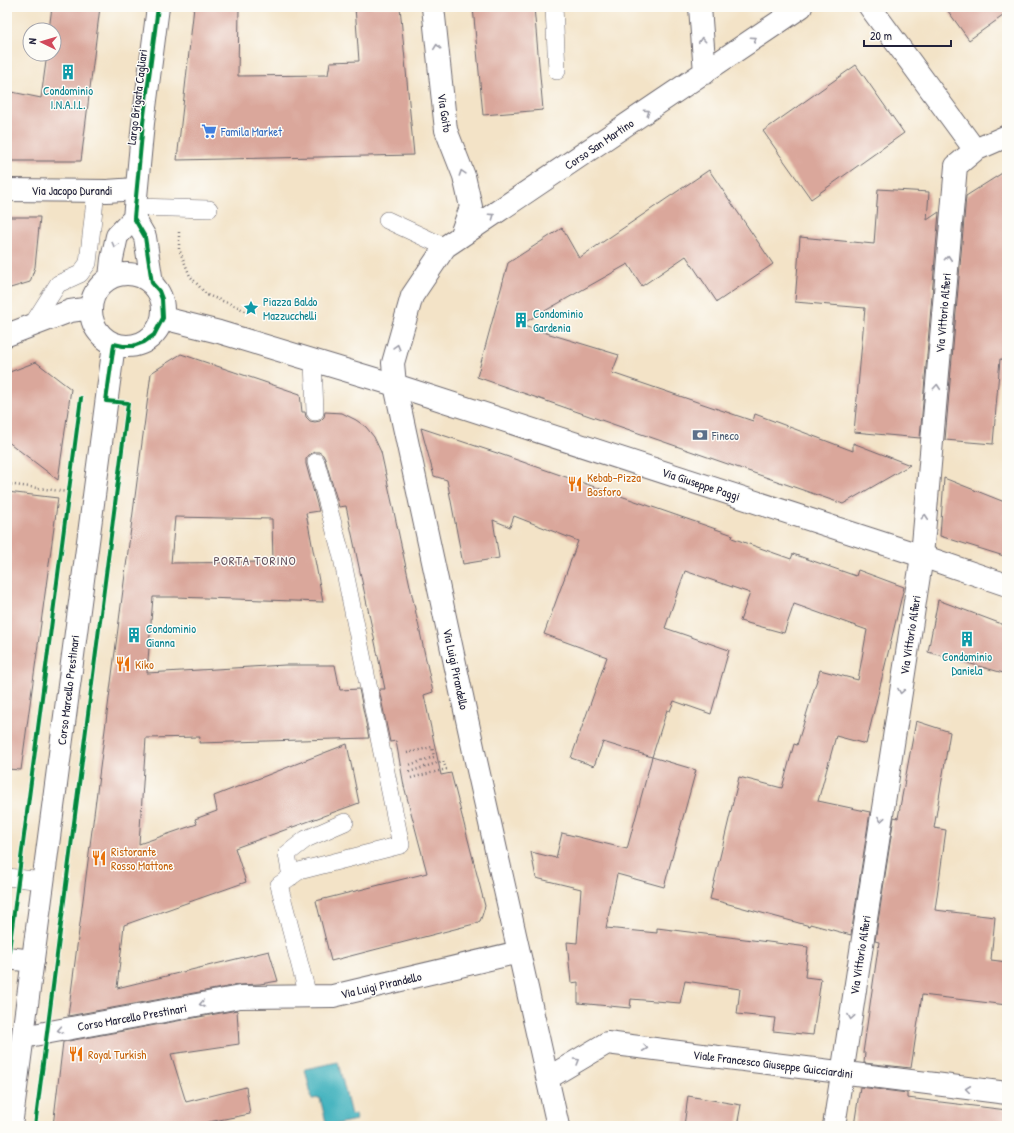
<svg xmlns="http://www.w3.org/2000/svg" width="1014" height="1133" viewBox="0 0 1014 1133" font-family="'Patrick Hand',sans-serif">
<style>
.water{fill:#43b2be;stroke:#326a7c}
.building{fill:#daa79b;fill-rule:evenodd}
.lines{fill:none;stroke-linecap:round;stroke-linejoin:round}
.lane-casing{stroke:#6b666c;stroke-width:18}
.street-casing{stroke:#6b666c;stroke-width:24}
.secondary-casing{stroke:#6b666c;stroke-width:24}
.path{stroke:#6b666c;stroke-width:2.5;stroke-dasharray:1 3;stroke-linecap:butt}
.lane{stroke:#fff;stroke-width:17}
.street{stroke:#fff;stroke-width:22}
.secondary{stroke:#fff;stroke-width:22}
.cycleway-casing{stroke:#fdfcf7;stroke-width:6}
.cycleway{stroke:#00873e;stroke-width:4}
.oneway{stroke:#9c9ca7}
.labels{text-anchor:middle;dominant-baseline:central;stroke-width:3;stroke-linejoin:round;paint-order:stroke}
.culture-label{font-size:12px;fill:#0d838f;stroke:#fdfcf7;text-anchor:start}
.street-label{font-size:12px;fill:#22223b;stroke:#fdfcf7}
.shop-label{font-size:12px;fill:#366cbe;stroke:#fdfcf7;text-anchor:start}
.service-label{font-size:12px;fill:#4e5e75;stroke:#fdfcf7;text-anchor:start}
.food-label{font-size:12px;fill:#c56008;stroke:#fdfcf7;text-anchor:start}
.neighbourhood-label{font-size:13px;letter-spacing:1px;fill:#62515d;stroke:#fdfcf7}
</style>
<rect width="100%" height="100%" fill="#fdfcf7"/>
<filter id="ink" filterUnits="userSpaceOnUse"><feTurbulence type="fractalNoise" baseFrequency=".025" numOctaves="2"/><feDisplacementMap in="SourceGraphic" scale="8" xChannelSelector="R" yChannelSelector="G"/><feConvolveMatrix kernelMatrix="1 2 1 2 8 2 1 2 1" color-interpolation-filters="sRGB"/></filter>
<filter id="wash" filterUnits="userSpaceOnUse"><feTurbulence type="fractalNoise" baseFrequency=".012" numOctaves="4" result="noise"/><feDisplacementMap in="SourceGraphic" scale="16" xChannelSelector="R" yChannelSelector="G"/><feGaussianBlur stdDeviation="0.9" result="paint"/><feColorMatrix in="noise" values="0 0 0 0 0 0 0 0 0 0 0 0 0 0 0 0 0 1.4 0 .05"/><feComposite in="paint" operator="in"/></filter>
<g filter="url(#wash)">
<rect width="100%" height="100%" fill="#f3e3c7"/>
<!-- water -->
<path class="water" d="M338,1062L351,1115L355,1114L356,1120L327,1126L320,1098L312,1099L305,1069Z"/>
<g id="blocks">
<!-- building -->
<path class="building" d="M52,7H100L81,161H7V91L41,98L47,54H54V30H49Z
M194,7H239L238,76L328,75L330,62L359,61L355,7H400L414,155L177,160Z
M473,7H534L543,110L483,115Z
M945,7H1007V13L969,40Z
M856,65L904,133L811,199L763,131Z
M709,170L773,264L717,302L686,256L642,286L628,264L520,325L619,355L612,373L753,421L755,414L853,451V443L910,465L843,504L477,377L508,263L562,228L579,258Z
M1007,170V360L1000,359L993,444L945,440L966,196Z
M878,189L929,192L927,220L939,212L920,438L854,432L865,308L795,302L800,237L874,244Z
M7,217H40L35,267L30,282L7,289Z
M181,354L300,394L302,412H305L306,417L310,421L315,422L320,421L324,417L325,412L342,413L356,420L366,427L374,437L381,452L433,692L424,695L441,775L451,773L485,906L482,916L480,921L474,924L331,961L316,901L427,873L404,786L396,741L390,742L379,689H385L346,506L339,507L325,459L323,455L319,452H314L309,455L306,459V464L319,511L306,513L323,602L176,597H153L147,673L285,665H335L340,690L359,689L369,738L199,743L200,737L146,738L139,844L197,824L195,819L217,811L214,796L347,744L359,803L235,848L246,882L124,925L117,988L269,951L278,981L260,984L238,985L68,1016L151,373ZM175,517L272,519L273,562L171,563Z
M36,362L71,389L58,480L7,441V373Z
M421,428L497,453L733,535L732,538L791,559L793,554L856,576L858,570L904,587L866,744L836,736L818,801L870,812L851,935L810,924V926L710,899L739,777L782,788L794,744L797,745L820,670L858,680L867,630L794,604L784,633L740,621L750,593L685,571L665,628L729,650L711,714L674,701L670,711L667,710L652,757L603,742L594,766L571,758L607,657L544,634L578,541L514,516L510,527L493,520L499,558L463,564L447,480L434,476Z
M944,478L1007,503V557L940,536Z
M7,492L58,498L21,770L7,769Z
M938,600L1007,626V674L928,652Z
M916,721L950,732L934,828L946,830L935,910L995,917L991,960L1007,962V1005L922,995L911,1068L864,1063L865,1053H863L879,942L875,941L894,817L898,818Z
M652,757L696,770L664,887L617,874L606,928L657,933V928L808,947L805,977L821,979L813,1035L773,1031L775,1018L737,1014L740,989L685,981L680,1003L631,999L630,1008L578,1003V982L571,983L567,942L577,943L581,889L536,878L531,852L556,858L562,833L627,849Z
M237,1010L239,1044L171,1054L186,1102L246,1087L250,1114L188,1126H53L63,1042Z
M860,1087L907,1093V1098L1007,1110V1126H854Z
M688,1096L741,1105L737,1126H684Z"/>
</g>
</g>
<g filter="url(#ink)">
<use href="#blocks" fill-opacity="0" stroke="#6b666c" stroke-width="1"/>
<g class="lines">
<!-- lane casing -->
<g class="lane-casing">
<path id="lane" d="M554,7L557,71
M135,207L209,209
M387,220L445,247
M32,325L58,284L80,274L88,263L96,191
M313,361L315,412
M7,877L43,881
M291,877L287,854L306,839L345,822
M308,996L279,885L299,871L401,845L341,553L316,462"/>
</g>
<!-- street casing -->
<g class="street-casing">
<path id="street" d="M433,7L446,130L464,176L471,207L460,237
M700,7L705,73
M870,7L975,150
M7,190L107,191L136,189
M7,958L33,961
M23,1037L240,997L333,996L519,952
M548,1078L607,1043L1007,1093
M558,1126L476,761L395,385L393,363L412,296L445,247L801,7
M834,1126L922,556L956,166L975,150L1007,136"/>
</g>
<!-- secondary casing -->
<g class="secondary-casing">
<path id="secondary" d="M91 310a36 36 0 1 1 72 0a36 36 0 1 1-72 0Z
M110,278L112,259L117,236L134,218
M152,283L145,237L134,218L143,123L158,7
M163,318L219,332L395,385L922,556L1007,585
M7,335L70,311L91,308
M11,1126L114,344"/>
</g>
<!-- path -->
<path class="path" d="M179,232V249L190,276L207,295L238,307L245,311
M7,484L68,492
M407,753L432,747L434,757L409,765
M409,772L443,761L446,769
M411,778L447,769"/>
<!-- lane -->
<use href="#lane" class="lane"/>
<!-- street -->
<use href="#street" class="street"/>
<!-- secondary -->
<use href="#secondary" class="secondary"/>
<!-- cycleway casing -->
<g class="cycleway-casing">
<path id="cycleway" d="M7,966L81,398
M35,1126L128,403L106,401L114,344L123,346H133L144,342L154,335L163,318L162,299L159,291L152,283L145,237L134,218L143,123L158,7"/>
</g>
<!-- cycleway -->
<use href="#cycleway" class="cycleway"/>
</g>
<!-- one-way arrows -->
<defs><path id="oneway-chevron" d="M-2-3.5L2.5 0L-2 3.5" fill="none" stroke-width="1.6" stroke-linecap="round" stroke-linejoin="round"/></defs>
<g class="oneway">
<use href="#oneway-chevron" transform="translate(754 39) rotate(-34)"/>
<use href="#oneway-chevron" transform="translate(702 40) rotate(-95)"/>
<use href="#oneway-chevron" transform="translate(437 47) rotate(-96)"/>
<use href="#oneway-chevron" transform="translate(647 112) rotate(-34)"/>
<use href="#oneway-chevron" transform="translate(462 173) rotate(-108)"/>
<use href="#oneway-chevron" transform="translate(492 216) rotate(-34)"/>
<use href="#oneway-chevron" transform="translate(115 245) rotate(104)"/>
<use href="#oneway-chevron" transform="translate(948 258) rotate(-85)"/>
<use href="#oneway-chevron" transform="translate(397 347) rotate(-74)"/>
<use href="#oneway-chevron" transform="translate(937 387) rotate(-85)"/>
<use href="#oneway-chevron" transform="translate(925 517) rotate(-85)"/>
<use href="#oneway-chevron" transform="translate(901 691) rotate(99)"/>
<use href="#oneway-chevron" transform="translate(881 819) rotate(99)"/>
<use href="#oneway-chevron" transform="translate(202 1004) rotate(170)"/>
<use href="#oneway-chevron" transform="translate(851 1017) rotate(99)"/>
<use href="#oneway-chevron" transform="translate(60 1030) rotate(170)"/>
<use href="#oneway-chevron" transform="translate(645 1048) rotate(7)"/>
<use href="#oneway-chevron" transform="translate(577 1061) rotate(-31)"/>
<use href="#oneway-chevron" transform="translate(968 1089) rotate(-173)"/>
</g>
</g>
<!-- icons -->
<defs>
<g id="building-bare" transform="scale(1.2)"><path d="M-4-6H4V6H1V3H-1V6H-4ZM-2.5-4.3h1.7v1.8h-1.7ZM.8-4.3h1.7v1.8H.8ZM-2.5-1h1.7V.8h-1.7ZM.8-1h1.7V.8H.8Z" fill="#0f9aa8" stroke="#fdfcf7" stroke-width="2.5" paint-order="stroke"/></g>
<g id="supermarket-bare" transform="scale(1.2)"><path d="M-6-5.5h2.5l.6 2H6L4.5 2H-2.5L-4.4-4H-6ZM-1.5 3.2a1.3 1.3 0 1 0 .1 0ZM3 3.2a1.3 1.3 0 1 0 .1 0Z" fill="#3f7fe0" stroke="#fdfcf7" stroke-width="2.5" paint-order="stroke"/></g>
<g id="sight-bare" transform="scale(1.2)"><path d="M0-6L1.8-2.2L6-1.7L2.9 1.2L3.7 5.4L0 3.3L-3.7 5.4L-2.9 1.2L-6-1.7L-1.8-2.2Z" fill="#0f9aa8" stroke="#fdfcf7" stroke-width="2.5" paint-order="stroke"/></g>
<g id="bank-bare" transform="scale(1.2)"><path d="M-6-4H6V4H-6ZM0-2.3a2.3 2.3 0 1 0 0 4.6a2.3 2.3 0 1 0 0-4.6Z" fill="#5c6f8a" stroke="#fdfcf7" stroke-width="2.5" paint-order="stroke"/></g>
<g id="restaurant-bare" transform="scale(1.2)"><path d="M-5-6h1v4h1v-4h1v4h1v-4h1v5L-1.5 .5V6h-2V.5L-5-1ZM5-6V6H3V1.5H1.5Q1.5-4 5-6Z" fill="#e8710a" stroke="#fdfcf7" stroke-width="2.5" paint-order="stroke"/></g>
</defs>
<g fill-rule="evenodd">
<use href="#building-bare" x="68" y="72"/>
<use href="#supermarket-bare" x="209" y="131"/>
<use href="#sight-bare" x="251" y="308"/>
<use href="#building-bare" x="521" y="320"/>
<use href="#bank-bare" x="700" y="435"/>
<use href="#restaurant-bare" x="575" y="484"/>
<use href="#building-bare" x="134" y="635"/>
<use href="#building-bare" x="967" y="639"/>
<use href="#restaurant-bare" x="123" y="664"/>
<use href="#restaurant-bare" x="99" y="858"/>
<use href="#restaurant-bare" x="76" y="1054"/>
</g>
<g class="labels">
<!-- culture labels -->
<g class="culture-label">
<text x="68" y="90" text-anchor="middle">Condominio<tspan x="68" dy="14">I.N.A.I.L.</tspan></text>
<text x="263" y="301">Piazza Baldo<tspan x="263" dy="14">Mazzucchelli</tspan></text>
<text x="533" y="313">Condominio<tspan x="533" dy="14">Gardenia</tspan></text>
<text x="146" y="628">Condominio<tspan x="146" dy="14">Gianna</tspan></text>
<text x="967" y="656" text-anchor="middle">Condominio<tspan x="967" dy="14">Daniela</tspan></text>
</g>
<!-- street labels -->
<g class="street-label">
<text transform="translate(137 97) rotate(-83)">Largo Brigata Cagliari</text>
<text transform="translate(445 113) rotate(81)">Via Goito</text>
<text transform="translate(599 144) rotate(-34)">Corso San Martino</text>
<text x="72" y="190">Via Jacopo Durandi</text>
<text transform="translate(943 313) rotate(-85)">Via Vittorio Alfieri</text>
<text transform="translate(701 484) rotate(18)">Via Giuseppe Paggi</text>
<text transform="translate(910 635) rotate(-81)">Via Vittorio Alfieri</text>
<text transform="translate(456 669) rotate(78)">Via Luigi Pirandello</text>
<text transform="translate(68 690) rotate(-83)">Corso Marcello Prestinari</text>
<text transform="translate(860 955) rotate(-81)">Via Vittorio Alfieri</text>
<text transform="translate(381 985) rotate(-13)">Via Luigi Pirandello</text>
<text transform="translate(132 1017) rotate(-10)">Corso Marcello Prestinari</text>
<text transform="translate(773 1064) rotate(7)">Viale Francesco Giuseppe Guicciardini</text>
</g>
<!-- shop labels -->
<g class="shop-label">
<text x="221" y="131">Famila Market</text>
</g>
<!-- service labels -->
<g class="service-label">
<text x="712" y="435">Fineco</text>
</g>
<!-- food labels -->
<g class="food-label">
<text x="587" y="477">Kebab-Pizza<tspan x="587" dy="14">Bosforo</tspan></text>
<text x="135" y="664">Kiko</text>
<text x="111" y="851">Ristorante<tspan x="111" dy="14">Rosso Mattone</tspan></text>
<text x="88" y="1054">Royal Turkish</text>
</g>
<!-- neighbourhood labels -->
<g class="neighbourhood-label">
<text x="255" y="560">PORTA TORINO</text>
</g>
</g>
<!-- margin -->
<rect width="1014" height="1133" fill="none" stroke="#fdfcf7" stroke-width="24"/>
<!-- north arrow -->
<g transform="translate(42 42) rotate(275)"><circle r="19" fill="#fdfcf7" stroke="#a5a5ac"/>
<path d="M0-3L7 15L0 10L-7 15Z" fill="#d1495b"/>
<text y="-6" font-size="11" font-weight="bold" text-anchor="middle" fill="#22223b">N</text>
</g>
<!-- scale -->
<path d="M864 40v6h87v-6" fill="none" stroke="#22223b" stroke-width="2"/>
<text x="870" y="40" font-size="12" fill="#22223b" stroke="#fdfcf7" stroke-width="3" paint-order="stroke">20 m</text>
</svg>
